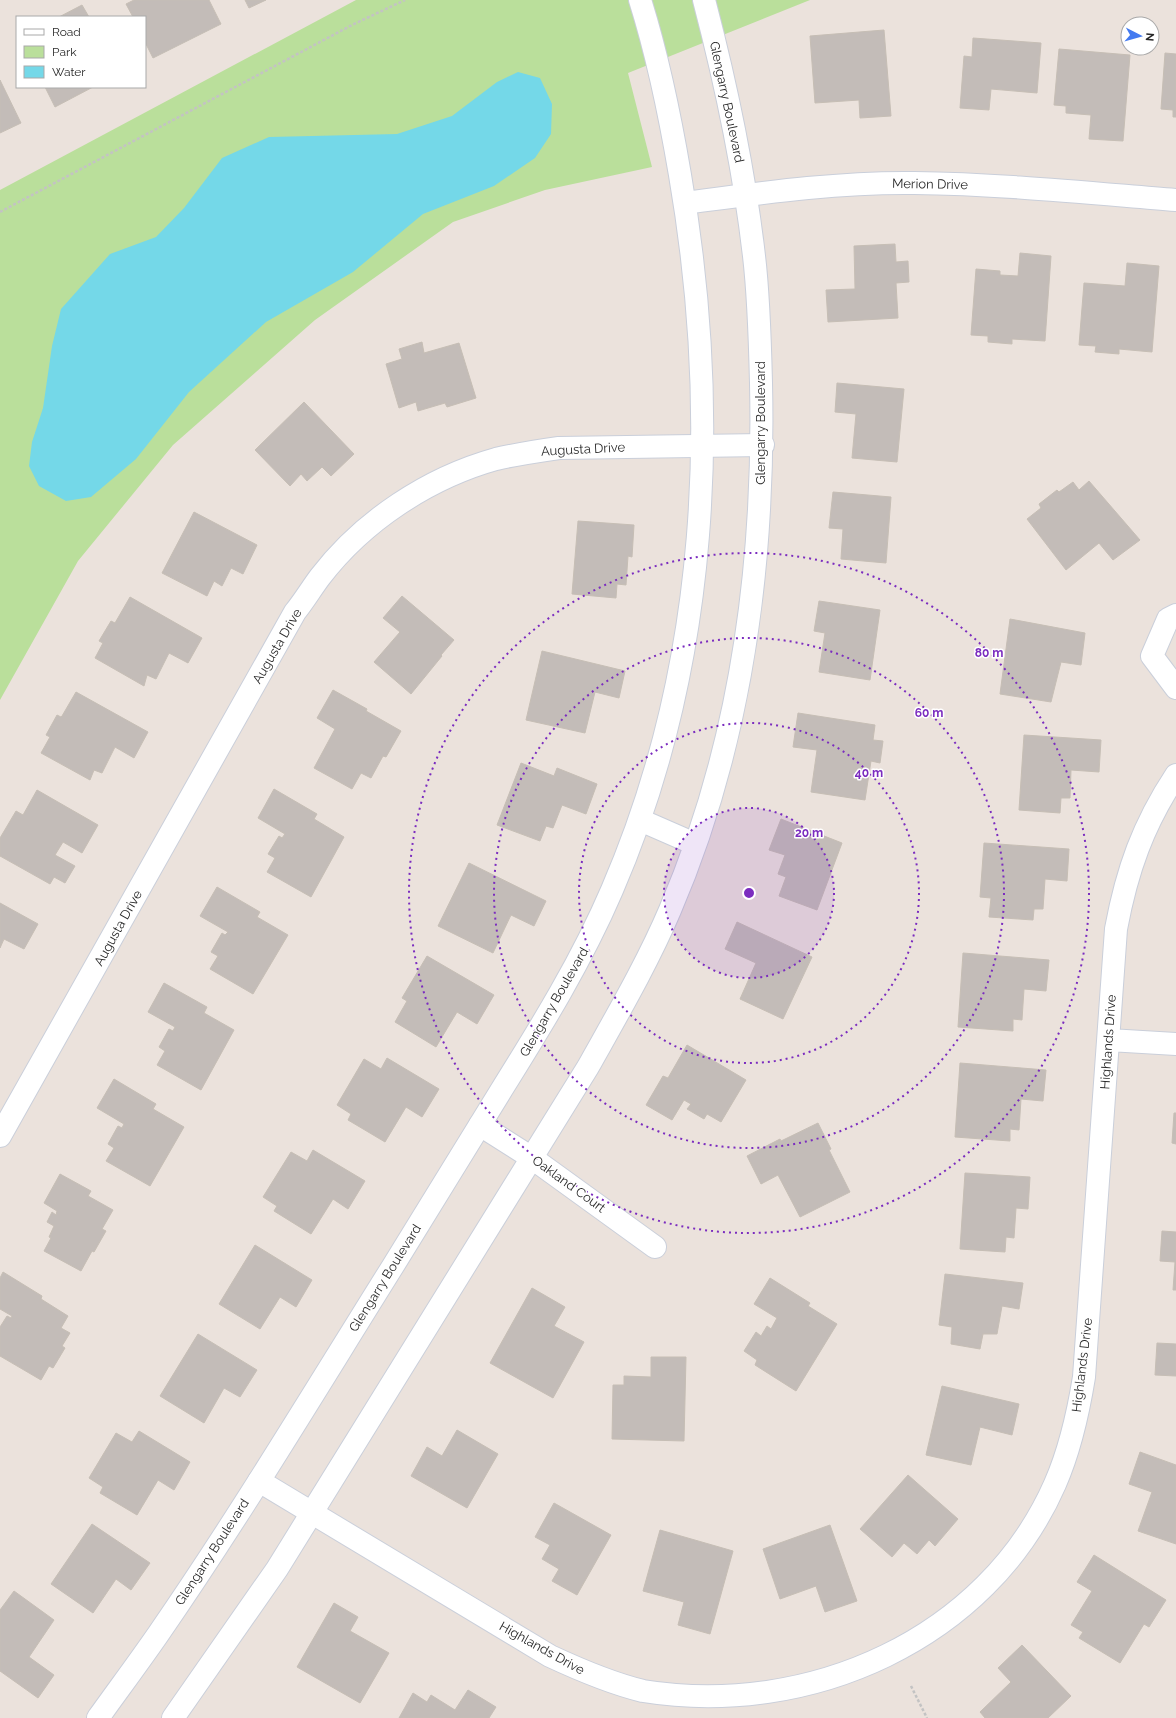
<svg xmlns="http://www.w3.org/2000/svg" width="1176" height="1718" viewBox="0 0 1176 1718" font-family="Raleway,sans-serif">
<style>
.green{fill:#badf9b}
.water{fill:#74d8e8}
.building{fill:#c3bcb8;stroke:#c6beb5}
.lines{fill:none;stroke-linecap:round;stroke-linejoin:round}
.minor-casing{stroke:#cacfda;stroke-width:24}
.tertiary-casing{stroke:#cacfda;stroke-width:24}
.path{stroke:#c3c3c3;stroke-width:2.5;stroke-dasharray:3 2;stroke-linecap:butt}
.minor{stroke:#fff;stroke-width:22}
.tertiary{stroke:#fff;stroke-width:22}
.ring{fill:none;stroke:#7b2cbf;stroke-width:2;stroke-dasharray:2 4}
.labels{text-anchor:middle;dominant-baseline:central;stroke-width:3;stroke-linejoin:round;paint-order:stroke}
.street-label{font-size:13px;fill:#292929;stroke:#fff}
.centre{fill:#7b2cbf;stroke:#fff;stroke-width:2}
.ring-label{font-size:12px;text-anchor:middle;font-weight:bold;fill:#7b2cbf;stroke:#fff;stroke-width:3;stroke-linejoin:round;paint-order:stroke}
</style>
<rect width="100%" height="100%" fill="#ebe2dc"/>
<!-- green -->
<path class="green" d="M356,0H810L628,73L652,167L545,190L453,222L315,320L173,445L78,561L0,700V190Z"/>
<!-- water -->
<path class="water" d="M518,72L540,78L552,104L551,134L535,158L494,186L423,214L353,272L266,322L189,392L136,459L91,497L66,501L39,486L29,466L32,442L43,408L52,346L61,309L110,254L156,237L184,208L222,158L269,137L397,134L452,116L497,82Z"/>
<!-- building -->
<path class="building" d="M134,0H209L221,24L153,58L145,42V17H133L126,4Z
M245,0H266L249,8Z
M82,5L89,17H59Z
M884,30L891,116L860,118L859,100L815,103L810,36Z
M973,38L1041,43L1037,93L991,89L989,110L960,108L964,56L972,57Z
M1059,49L1130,55L1123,141L1089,139L1091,115L1066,113V106L1054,105Z
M1165,53L1176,54V117H1173V110L1161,109Z
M0,80L21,123L0,133Z
M45,87H93L55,107Z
M895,244L896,262L908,261L909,282L896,283L898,318L828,322L826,290L855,289L854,246Z
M1020,253L1051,256L1045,341L1012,339V344L988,342V336L971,335L976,269L1000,271V275L1018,276Z
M1127,263L1159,266L1152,352L1119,349V354L1095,352L1096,346L1079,345L1084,283L1125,286Z
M422,342L424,353L459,343L476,398L447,407L445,403L418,411L416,402L399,408L386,364L402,359L399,349Z
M837,383L904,389L897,462L852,458L856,414L835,412Z
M304,402L354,454L331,476L322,467L307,481L301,474L290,486L255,450Z
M1089,481L1140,540L1113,560L1099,543L1066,570L1027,519L1041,508L1039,504L1057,490L1059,492L1073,482L1079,490Z
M833,492L891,497L886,563L841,559L843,529L829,528Z
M194,512L257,545L243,574L231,568L222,586L214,581L207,596L162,573Z
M578,521L634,525L632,557L628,556L626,585L617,584L616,598L572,594Z
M402,596L454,640L441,655L442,656L411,694L374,662L400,632L383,618Z
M130,597L202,638L188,663L169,653L156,679L147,675L144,686L95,658L103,643L99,641L111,621L115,623Z
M819,601L880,610L870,680L819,672L825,633L814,631Z
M1010,619L1085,633L1081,665L1061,662L1051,702L1000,694Z
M542,651L625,671L619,698L595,692L585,733L526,720Z
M333,690L367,709L366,711L401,731L386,757L383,756L371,778L361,773L352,789L314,768L335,729L317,718Z
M76,692L148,732L134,758L115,747L102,773L94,770L90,780L41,753L50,737L46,735L57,715L61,717L62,716Z
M798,713L875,725L873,740L883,741L880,763L871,761L865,800L811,792L817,750L793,747Z
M1024,735L1101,740L1099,772L1071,770L1070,798H1061L1060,813L1019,810Z
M521,763L554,776L557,768L597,784L586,814L562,805L553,828L546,826L540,841L497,825Z
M274,789L317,814L314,819L344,837L311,897L267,872L275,858L268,854L279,836L282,838L285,834L258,818Z
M37,790L98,825L82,853L63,842L55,855L75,866L65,883L54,877L50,884L0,856V838L16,811L23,815Z
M781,819L842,843L817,910L779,896L786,877L778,874L785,855L769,850Z
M984,843L1069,849L1067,881L1045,879L1043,909H1034L1033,920L989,917L991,898L980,897Z
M469,863L546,901L534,926L511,915L493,953L438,926Z
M217,887L260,912L257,917L288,935L253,994L210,969L218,956L211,952L222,933L225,935L228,932L200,916Z
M0,903L38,924L24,949L4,939L0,948Z
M737,922L812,957L783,1019L740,999L756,963L725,949Z
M963,953L1049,960L1046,991L1024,989L1022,1020L1013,1019V1031L958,1027Z
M427,956L494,995L477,1024L457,1012L436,1047L395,1022L407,1001L402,998Z
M164,983L207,1007L204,1013L234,1030L201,1090L157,1065L165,1051L159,1047L169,1029L173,1031L175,1027L148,1012Z
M687,1045L746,1080L721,1122L707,1114L704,1119L687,1109L691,1104L684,1100L672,1120L646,1105L663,1076L668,1078Z
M387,1058L439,1089L422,1117L406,1107L385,1142L348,1120L351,1114L337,1105L364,1059L381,1069Z
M960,1063L1046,1070L1043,1101L1021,1099L1019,1130L1010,1129V1141L955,1137Z
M114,1079L156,1104L153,1109L184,1127L150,1186L106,1161L114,1148L108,1144L118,1126L122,1128L124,1124L97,1108Z
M1174,1113H1176V1144L1172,1143Z
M818,1123L831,1149L829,1150L850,1192L800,1217L778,1175L761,1184L747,1156L780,1139L781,1141Z
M313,1150L365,1181L348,1209L333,1199L311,1234L274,1211L277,1206L263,1197L291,1152L307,1161Z
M965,1173L1030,1177L1028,1209L1016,1208L1014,1238L1006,1237L1005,1252L960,1249Z
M60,1174L91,1191L88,1196L113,1210L102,1229L106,1231L94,1252L92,1251L81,1271L44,1251L51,1238L49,1237L54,1226L47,1222L52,1212L56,1215L57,1211L44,1203Z
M1162,1231L1176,1232V1290H1173L1175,1262L1160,1261Z
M255,1245L312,1280L296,1307L280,1297L260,1329L219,1304Z
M3,1272L42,1296L41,1299L68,1316L61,1328L70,1333L62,1346L65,1348L53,1368L49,1366L41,1380L0,1356V1327L7,1316L11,1318L12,1316L0,1309V1278Z
M945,1274L1023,1283L1019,1309L1002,1306L997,1334H983L980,1349L951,1344L952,1327L939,1325Z
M770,1278L810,1303L808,1306L837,1324L796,1391L755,1365L757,1360L744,1351L756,1332L761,1336L767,1326L771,1329L777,1318L754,1304Z
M532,1288L565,1307L554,1326L584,1342L553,1398L490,1363Z
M198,1334L257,1370L240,1397L224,1388L204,1423L160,1396Z
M1157,1343L1176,1344V1376L1155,1375Z
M651,1357H686L684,1441L612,1439L613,1385H624V1376L651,1377Z
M942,1386L1019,1404L1012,1435L980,1427L971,1465L926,1455Z
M457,1430L498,1454L467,1508L411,1476L427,1447L442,1456Z
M139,1431L190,1462L174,1490L158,1480L137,1515L100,1493L103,1487L89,1478L116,1433L132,1442Z
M1140,1452L1176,1465V1544L1138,1531L1152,1492L1129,1484Z
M908,1475L958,1519L935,1546L929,1540L917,1554L904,1543L892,1557L860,1529Z
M554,1503L611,1535L577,1595L552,1581L559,1569L542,1559L550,1545L535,1537Z
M92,1524L150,1563L131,1590L116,1579L93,1613L51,1584Z
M830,1525L857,1601L825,1612L816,1586L780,1599L763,1549Z
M660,1530L733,1551L710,1634L678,1625L684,1602L643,1591Z
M1094,1555L1166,1600L1149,1627L1144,1624L1120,1663L1079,1638L1083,1632L1071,1625L1092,1591L1077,1582Z
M14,1591L54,1620L29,1657L54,1675L38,1698L0,1671V1610Z
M334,1603L358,1617L350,1631L389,1653L360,1703L297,1667Z
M1022,1645L1071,1696L1048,1718H985L980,1712L1011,1682L998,1668Z
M468,1690L496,1707L489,1718H399L413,1693L427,1702L431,1695L455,1710Z"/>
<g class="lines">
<!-- minor casing -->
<g class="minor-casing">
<path id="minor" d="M685,203C761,193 837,182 914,183C1001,184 1089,193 1176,200
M1176,615L1168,619L1152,656L1176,688
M1109,1040L1176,1044
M480,1125L532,1158L655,1247
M0,1136L295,612C304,601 311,589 320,577C363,521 428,478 496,459C517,454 538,451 559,448L763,445
M259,1481L550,1656C580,1670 610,1683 643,1691C809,1718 987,1639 1055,1484C1070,1450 1078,1414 1084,1377L1116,929C1127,870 1143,825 1176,775"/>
</g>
<!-- tertiary casing -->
<g class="tertiary-casing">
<path id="tertiary" d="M640,820L695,844
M98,1718C118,1690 139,1662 159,1633C241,1514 316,1389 393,1266C429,1207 466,1148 502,1089C542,1025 582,960 612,890C709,666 721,414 680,175C670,116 658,57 640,0
M173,1718L277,1569L588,1067C617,1015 647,964 670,910C741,745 765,561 761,383C760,341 759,298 754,256C744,169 726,84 704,0"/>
</g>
<!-- path -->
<path class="path" d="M0,212L352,25L405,0
M911,1686L927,1718"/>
<!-- minor -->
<use href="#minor" class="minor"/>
<!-- tertiary -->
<use href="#tertiary" class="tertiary"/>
</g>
<!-- distance rings -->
<circle cx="749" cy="893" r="85" fill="#7b2cbf" fill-opacity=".12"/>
<g class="ring">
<circle cx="749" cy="893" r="85"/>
<circle cx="749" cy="893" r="170"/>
<circle cx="749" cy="893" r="255"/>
<circle cx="749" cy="893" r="340"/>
</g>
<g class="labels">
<!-- street labels -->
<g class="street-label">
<text transform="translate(727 102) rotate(78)">Glengarry Boulevard</text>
<text transform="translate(930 184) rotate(1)">Merion Drive</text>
<text transform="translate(760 423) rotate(-90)">Glengarry Boulevard</text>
<text transform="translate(583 449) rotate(-3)">Augusta Drive</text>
<text transform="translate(277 646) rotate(-60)">Augusta Drive</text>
<text transform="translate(118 928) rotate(-61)">Augusta Drive</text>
<text transform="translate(554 1002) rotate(-60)">Glengarry Boulevard</text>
<text transform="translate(1108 1042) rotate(-86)">Highlands Drive</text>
<text transform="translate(569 1184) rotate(36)">Oakland Court</text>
<text transform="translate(385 1278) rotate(-58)">Glengarry Boulevard</text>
<text transform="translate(1082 1365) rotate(-83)">Highlands Drive</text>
<text transform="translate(212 1552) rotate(-57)">Glengarry Boulevard</text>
<text transform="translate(542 1648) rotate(29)">Highlands Drive</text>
</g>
</g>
<circle cx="749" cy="893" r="6" class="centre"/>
<g class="ring-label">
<text x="989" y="657">80 m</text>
<text x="929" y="717">60 m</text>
<text x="869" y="777">40 m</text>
<text x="809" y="837">20 m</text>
</g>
<!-- legend -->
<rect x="16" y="16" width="130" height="72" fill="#ffffff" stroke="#a9a9a9"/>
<rect x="24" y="29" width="20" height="6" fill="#ffffff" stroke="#a9a9a9"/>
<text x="52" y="36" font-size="12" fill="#292929">Road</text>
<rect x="24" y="46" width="20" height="12" fill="#badf9b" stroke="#a9a9a9"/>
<text x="52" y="56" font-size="12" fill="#292929">Park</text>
<rect x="24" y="66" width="20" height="12" fill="#74d8e8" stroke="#a9a9a9"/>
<text x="52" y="76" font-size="12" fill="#292929">Water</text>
<!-- north arrow -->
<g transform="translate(1140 36) rotate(96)"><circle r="19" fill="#ffffff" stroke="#a9a9a9"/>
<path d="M0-3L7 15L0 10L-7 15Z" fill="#437af0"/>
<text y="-6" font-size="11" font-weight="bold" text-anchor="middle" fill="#292929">N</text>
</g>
</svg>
